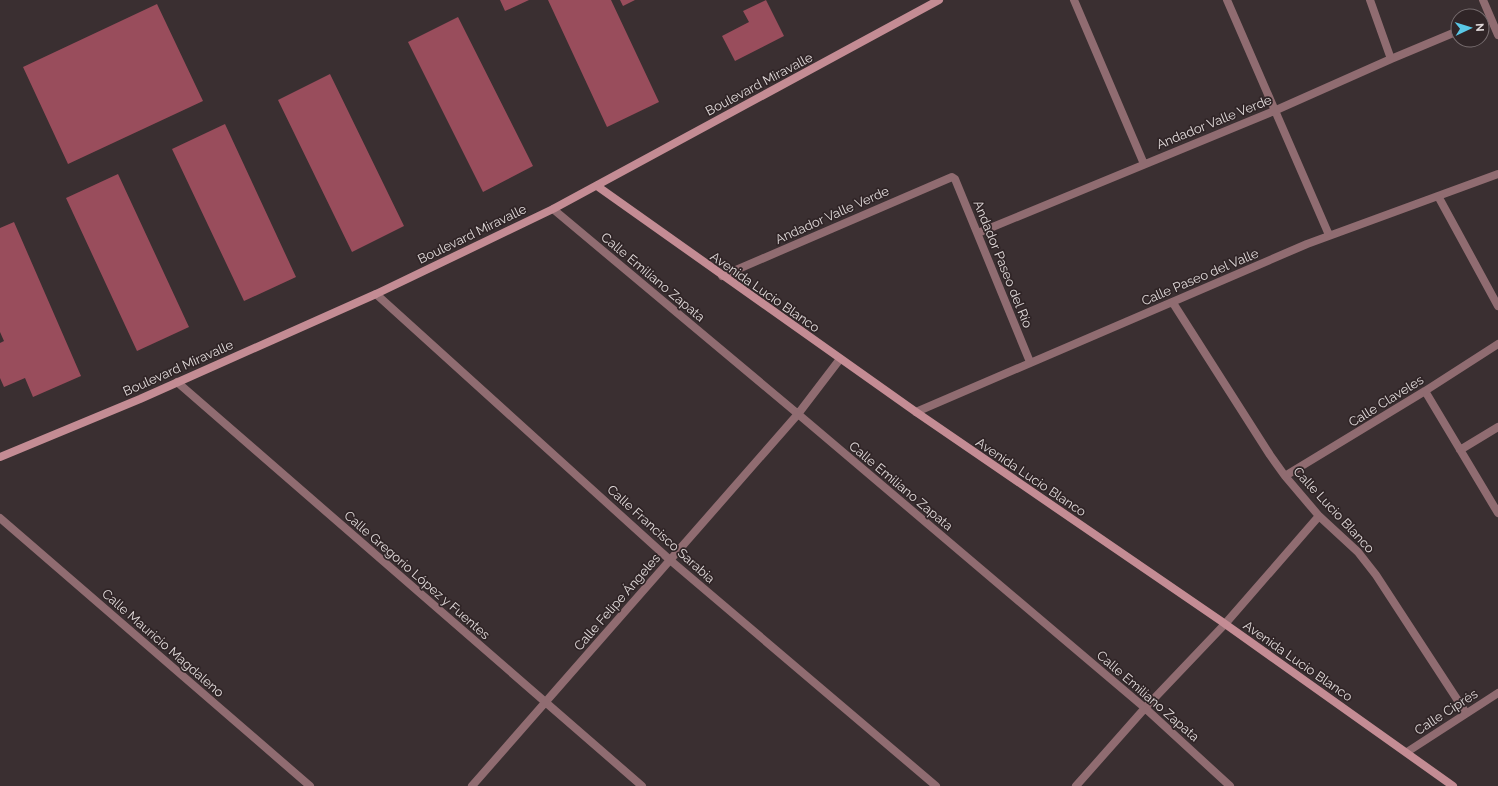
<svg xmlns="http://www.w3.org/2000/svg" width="1498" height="786" viewBox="0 0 1498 786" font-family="Raleway,sans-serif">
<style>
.building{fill:#994d5c}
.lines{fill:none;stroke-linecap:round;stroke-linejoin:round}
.street{stroke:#906c71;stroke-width:8}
.secondary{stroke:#c48c94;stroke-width:8}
.labels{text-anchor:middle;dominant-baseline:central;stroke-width:3.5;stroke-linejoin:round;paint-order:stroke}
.street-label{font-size:13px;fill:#e1dada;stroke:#302527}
</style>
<rect width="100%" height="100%" fill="#3a2f31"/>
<!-- building -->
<path class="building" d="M500,0H529L505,11Z
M548,0H611L659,102L607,127Z
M620,0H635L623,6Z
M766,0L784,36L735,61L722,36L749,22L743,11Z
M157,4L203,101L68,164L23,67Z
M458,17L533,166L483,192L408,42Z
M330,74L404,226L352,252L278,100Z
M225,124L296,277L244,301L172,149Z
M118,174L189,327L137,351L66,198Z
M14,222L81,376L33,397L25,378L4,387L0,378V343L4,341L0,332V228Z"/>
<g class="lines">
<!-- street -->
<path class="street" d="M1074,0L1144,164
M1227,0L1329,235
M1370,0L1391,59
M1483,0L1498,35
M1438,196L1498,306
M553,209L798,414L1145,708L1230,786
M978,233L1274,111L1391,59L1458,31
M722,276L952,177L955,179L1030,362
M376,294L670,560L936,786
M1173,303L1270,455L1285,476L1319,516L1358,552L1376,575L1466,713
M177,382L642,786
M1425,391L1498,513
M916,412L1307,244L1498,174
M1460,450L1498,427
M1285,476L1425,391L1498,344
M0,518L310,786
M1407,752L1498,693
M472,786L798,414L840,359
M1076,786L1145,708L1225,624L1319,516"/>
<!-- secondary -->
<path class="secondary" d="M597,186L916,412L1221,621L1453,786
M0,457L140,399L376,294L553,209L939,0"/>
</g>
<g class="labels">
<!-- street labels -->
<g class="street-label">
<text transform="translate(759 84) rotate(-28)">Boulevard Miravalle</text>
<text transform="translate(1214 122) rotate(-22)">Andador Valle Verde</text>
<text transform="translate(832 215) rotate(-24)">Andador Valle Verde</text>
<text transform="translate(472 234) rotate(-26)">Boulevard Miravalle</text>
<text transform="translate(1003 264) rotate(68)">Andador Paseo del Río</text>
<text transform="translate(653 277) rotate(40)">Calle Emiliano Zapata</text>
<text transform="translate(1200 277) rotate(-23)">Calle Paseo del Valle</text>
<text transform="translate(765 292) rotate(35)">Avenida Lucio Blanco</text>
<text transform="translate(178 368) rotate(-24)">Boulevard Miravalle</text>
<text transform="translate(1386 401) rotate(-32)">Calle Claveles</text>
<text transform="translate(1031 477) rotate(34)">Avenida Lucio Blanco</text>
<text transform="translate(901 486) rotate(40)">Calle Emiliano Zapata</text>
<text transform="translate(1334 510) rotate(47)">Calle Lucio Blanco</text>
<text transform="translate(661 534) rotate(42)">Calle Francisco Sarabia</text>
<text transform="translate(417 575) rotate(41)">Calle Gregorio López y Fuentes</text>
<text transform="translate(617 602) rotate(-49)">Calle Felipe Ángeles</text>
<text transform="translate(163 643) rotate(41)">Calle Mauricio Magdaleno</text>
<text transform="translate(1298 661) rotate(35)">Avenida Lucio Blanco</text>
<text transform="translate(1148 696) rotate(41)">Calle Emiliano Zapata</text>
<text transform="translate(1446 712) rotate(-33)">Calle Ciprés</text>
</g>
</g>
<!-- north arrow -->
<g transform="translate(1470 28) rotate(86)"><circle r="19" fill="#302527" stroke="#776d6f"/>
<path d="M0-3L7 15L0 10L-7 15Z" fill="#5ac8e6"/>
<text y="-6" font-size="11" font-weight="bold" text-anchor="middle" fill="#e1dada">N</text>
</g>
</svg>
